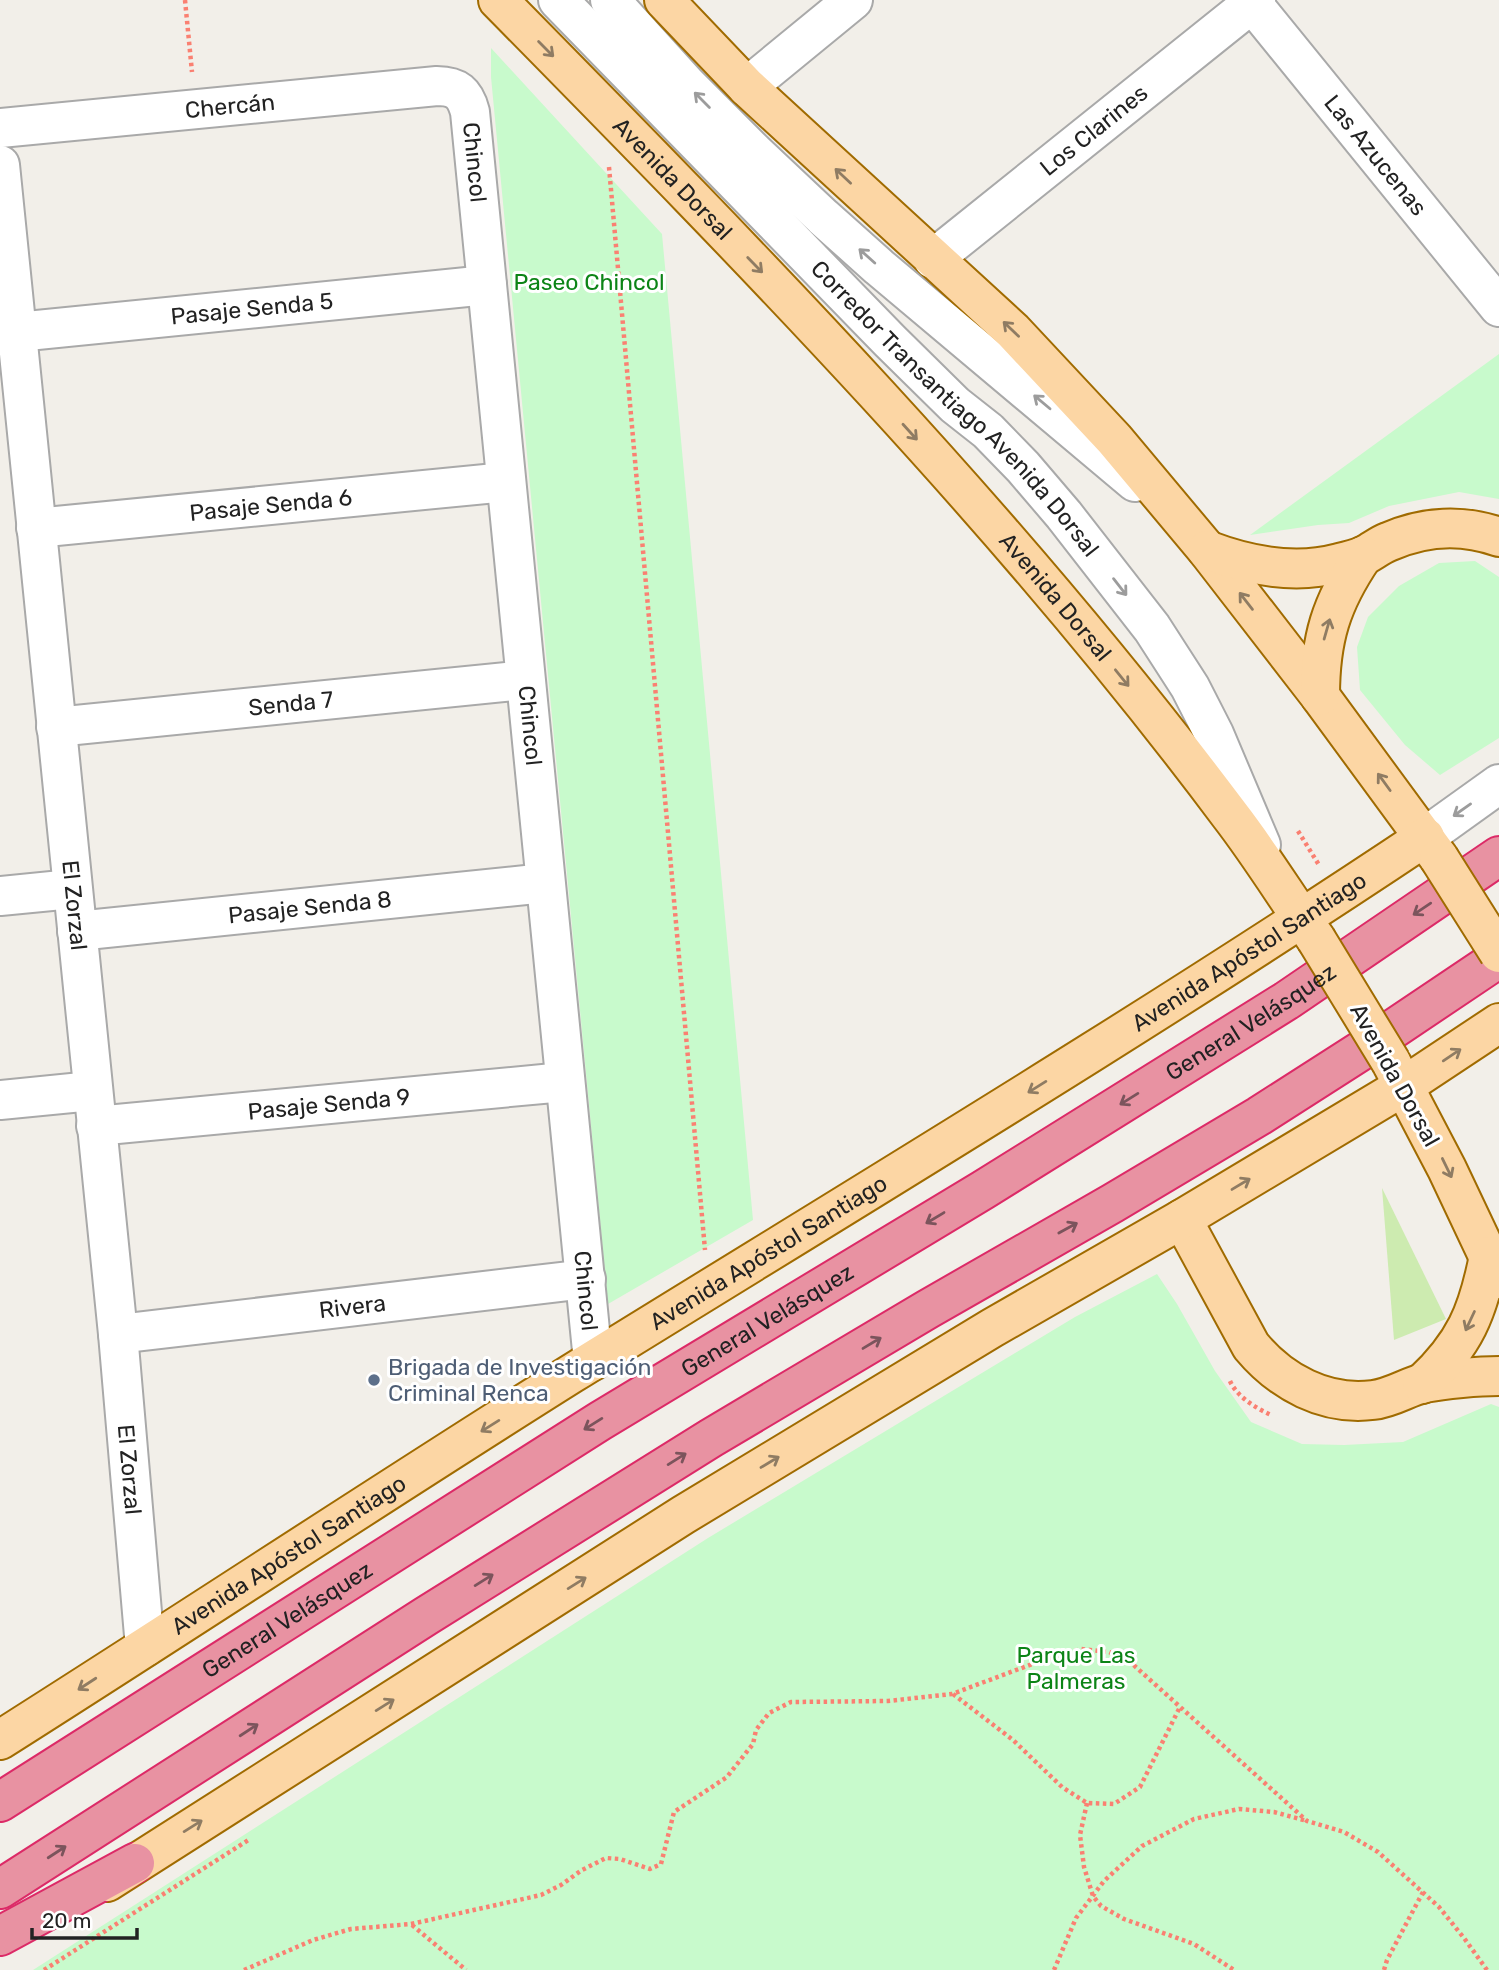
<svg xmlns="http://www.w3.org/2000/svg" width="1499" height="1970" viewBox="0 0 1499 1970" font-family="Rubik,sans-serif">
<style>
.grass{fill:#cdebb0}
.park{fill:#c8facc}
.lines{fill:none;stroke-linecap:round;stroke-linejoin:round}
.minor-casing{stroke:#a9a9a9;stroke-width:42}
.major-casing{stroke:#a06b00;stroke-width:42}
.highway-casing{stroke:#dc2a67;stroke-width:42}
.path{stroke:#fa8072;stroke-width:4.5;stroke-dasharray:3.5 3.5;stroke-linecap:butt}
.minor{stroke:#fff;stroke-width:38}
.major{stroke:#fcd6a4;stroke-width:38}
.highway{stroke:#e892a2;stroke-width:38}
.major-bridge-casing{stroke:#a06b00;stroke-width:42;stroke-linecap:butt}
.major-bridge{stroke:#fcd6a4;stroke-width:38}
.oneway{stroke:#8f7c63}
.oneway2{stroke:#9c9c9c}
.oneway3{stroke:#7b545c}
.service-dot{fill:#5c6f8a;stroke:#fff;stroke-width:2.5}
.labels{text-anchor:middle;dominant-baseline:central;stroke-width:6;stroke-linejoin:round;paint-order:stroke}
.street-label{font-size:23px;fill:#222;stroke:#fff}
.park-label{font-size:23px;fill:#0c8416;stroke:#fff}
.service-label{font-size:23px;fill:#4e5e75;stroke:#fff;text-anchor:start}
</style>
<rect width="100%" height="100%" fill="#f2efe9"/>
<!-- grass -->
<path class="grass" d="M1382,1188L1446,1319L1394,1340Z"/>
<!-- park -->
<path class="park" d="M491,48L662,234L753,1220L608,1304L491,77Z
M1499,354V499L1459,492L1389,506L1349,523L1318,525L1250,535Z
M1475,561L1499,577V738L1440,775L1405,745L1360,690L1357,647L1368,617L1399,586L1439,563Z
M1157,1274L1177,1304L1215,1371L1251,1422L1302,1444L1344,1445L1403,1442L1491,1404L1499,1407V1970H33L708,1538L1075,1317Z"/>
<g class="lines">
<!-- minor casing -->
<g class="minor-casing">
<g id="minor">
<path id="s1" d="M558,0L890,341L955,405L988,431L1023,467L1064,515L1152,628L1190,687L1214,734L1261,845"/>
<path d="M610,0L687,85L754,152L823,217L879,267L1135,482"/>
<path id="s2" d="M1252,3L1499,307"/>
<path d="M747,87L853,0"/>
<path id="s3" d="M0,128L437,86C457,86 465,93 470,112L593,1361"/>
<path id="s4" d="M0,165L118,1334L145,1647"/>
<path id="s5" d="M933,259L1256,0"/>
<path id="s6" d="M17,332L487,285"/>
<path id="s7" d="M36,528L506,482"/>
<path id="s8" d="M56,727L525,680"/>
<path d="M1425,837L1499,784"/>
<path d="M0,896L72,889"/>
<path id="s9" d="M77,931L545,883"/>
<path d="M0,1100L92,1091"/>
<path id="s10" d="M96,1126L564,1082"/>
<path id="s11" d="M118,1334L586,1279"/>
</g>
</g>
<!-- major casing -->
<g class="major-casing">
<g id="major">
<path id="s12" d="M498,0C754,260 1011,522 1230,815C1261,855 1287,898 1316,939"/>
<path d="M664,0L747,87L1013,331L1114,439L1207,550L1320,696L1439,858"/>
<path d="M1207,550C1249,566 1294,575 1339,563C1348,561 1357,559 1365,555C1373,551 1380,545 1388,542C1424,526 1463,524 1499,537"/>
<path d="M1320,696C1320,639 1331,603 1363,556"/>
<path d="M1392,1064L1447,1169L1499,1279"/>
<path d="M1182,1219L1251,1346C1281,1382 1325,1406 1373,1400C1392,1398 1407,1387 1424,1383C1444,1379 1479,1376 1499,1376"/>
<path d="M1422,1384C1465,1344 1478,1312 1489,1256"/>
<path id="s13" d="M0,1740C191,1619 380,1494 571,1374C857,1197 1145,1024 1425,837"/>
<path d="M107,1882L683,1515L992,1328L1182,1219L1404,1086L1499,1023"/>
</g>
</g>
<!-- highway casing -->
<g class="highway-casing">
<g id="highway">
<path id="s14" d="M0,1802L600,1421L983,1190L1286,1001L1499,856"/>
<path d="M0,1889L426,1616L711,1438L928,1309L1113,1203L1259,1116L1359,1052L1499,958"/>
<path d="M0,1936L135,1863"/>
</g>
</g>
<!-- path -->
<path class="path" d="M185,0L192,72
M609,167L705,1250
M1298,831L1319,865
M1230,1381C1237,1397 1256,1408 1271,1415
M953,1694L1013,1740L1062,1787L1087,1803L1114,1804L1140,1787L1180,1707
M1087,1803L1080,1835L1084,1867L1093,1896L1101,1906L1124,1919L1194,1944L1234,1970
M412,1925L466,1970
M44,1970L250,1839
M244,1970L313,1940L351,1929L411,1924L541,1895L561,1885L582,1870L606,1858L620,1859L650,1869L661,1864L674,1812L727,1777L753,1744L756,1730L769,1713L791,1702L888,1701L952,1694L1043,1660L1081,1649L1109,1652L1128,1660L1307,1821L1344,1832L1378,1852L1439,1907L1464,1938L1487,1970
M1054,1970L1076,1918L1104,1881L1142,1846L1194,1819L1239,1809L1274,1812L1307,1821
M1384,1970L1387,1960L1423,1892"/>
<!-- minor -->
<use href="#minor" class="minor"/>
<!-- major -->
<use href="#major" class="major"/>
<!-- highway -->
<use href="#highway" class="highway"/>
<!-- major-bridge casing -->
<g class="major-bridge-casing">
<path id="major-bridge" d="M1439,858L1499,953
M1316,939L1391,1062"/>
</g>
<!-- major-bridge -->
<use href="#major-bridge" class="major-bridge"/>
</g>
<!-- one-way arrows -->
<defs><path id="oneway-shaft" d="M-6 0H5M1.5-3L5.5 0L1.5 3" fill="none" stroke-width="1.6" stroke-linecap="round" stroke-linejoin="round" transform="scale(1.75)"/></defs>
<g class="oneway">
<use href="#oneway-shaft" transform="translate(546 49) rotate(45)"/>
<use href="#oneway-shaft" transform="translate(843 176) rotate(-137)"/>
<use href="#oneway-shaft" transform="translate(755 265) rotate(46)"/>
<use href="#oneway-shaft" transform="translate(1011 329) rotate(-136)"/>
<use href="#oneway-shaft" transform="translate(910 432) rotate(48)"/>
<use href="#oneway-shaft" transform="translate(1246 601) rotate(-128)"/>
<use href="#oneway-shaft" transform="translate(1327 629) rotate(-74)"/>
<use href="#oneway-shaft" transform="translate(1122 678) rotate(51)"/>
<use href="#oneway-shaft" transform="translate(1384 782) rotate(-126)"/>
<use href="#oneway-shaft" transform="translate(1452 1055) rotate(-34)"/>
<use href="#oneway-shaft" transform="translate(1037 1087) rotate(148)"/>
<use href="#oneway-shaft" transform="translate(1447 1168) rotate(64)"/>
<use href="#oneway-shaft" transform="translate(1241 1184) rotate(-31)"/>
<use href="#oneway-shaft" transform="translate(1470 1321) rotate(115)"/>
<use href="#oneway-shaft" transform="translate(490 1426) rotate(148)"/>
<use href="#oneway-shaft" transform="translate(770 1462) rotate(-31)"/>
<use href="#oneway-shaft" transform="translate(577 1583) rotate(-32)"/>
<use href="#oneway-shaft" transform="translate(87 1684) rotate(147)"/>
<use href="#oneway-shaft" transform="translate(385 1705) rotate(-32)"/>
<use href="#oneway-shaft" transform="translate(193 1826) rotate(-32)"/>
</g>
<g class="oneway2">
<use href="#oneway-shaft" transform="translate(702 100) rotate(-135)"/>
<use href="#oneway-shaft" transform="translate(867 256) rotate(-138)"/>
<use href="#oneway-shaft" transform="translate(1042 402) rotate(-140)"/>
<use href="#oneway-shaft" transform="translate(1120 587) rotate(52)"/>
<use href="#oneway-shaft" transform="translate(1462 810) rotate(145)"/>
</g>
<g class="oneway3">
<use href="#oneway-shaft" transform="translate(1422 909) rotate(146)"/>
<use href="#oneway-shaft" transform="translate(1129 1099) rotate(148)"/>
<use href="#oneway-shaft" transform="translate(935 1218) rotate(149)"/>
<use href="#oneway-shaft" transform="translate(1068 1228) rotate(-29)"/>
<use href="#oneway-shaft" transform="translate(872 1343) rotate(-31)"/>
<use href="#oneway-shaft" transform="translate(593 1424) rotate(148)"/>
<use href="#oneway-shaft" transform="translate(677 1459) rotate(-32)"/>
<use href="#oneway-shaft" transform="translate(484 1580) rotate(-32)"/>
<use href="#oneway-shaft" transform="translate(249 1730) rotate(-33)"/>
<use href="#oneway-shaft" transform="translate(57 1852) rotate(-33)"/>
</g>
<!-- markers -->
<circle class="service-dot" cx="374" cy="1380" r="7"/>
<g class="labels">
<!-- street labels -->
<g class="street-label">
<text stroke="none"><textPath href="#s3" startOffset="231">Chercán</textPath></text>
<text stroke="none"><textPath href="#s5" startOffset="206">Los Clarines</textPath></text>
<text stroke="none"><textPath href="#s2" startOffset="196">Las Azucenas</textPath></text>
<text stroke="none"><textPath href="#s3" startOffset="536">Chincol</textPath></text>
<text stroke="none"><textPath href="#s12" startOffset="250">Avenida Dorsal</textPath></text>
<text stroke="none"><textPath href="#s6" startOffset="236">Pasaje Senda 5</textPath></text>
<text stroke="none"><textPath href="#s1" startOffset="570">Corredor Transantiago Avenida Dorsal</textPath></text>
<text stroke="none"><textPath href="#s7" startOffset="236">Pasaje Senda 6</textPath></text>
<text stroke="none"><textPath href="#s12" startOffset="817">Avenida Dorsal</textPath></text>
<text stroke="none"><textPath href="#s8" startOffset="236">Senda 7</textPath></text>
<text stroke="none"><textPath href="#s3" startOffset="1102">Chincol</textPath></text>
<text stroke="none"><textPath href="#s4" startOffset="744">El Zorzal</textPath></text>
<text stroke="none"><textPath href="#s9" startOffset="234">Pasaje Senda 8</textPath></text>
<text stroke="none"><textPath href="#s13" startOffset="1477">Avenida Apóstol Santiago</textPath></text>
<text stroke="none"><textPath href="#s14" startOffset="1474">General Velásquez</textPath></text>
<text transform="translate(1395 1075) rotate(61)">Avenida Dorsal</text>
<text stroke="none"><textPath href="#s10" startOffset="234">Pasaje Senda 9</textPath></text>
<text stroke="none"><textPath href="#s13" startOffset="910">Avenida Apóstol Santiago</textPath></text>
<text stroke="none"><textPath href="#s3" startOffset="1670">Chincol</textPath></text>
<text stroke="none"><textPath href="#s11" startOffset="236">Rivera</textPath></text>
<text stroke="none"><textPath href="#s14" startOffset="906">General Velásquez</textPath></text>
<text stroke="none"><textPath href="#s4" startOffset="1311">El Zorzal</textPath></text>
<text stroke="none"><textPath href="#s13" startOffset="343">Avenida Apóstol Santiago</textPath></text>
<text stroke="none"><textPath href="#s14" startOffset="340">General Velásquez</textPath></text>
</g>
<!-- park labels -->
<g class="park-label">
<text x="589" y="282">Paseo Chincol</text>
<text x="1076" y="1655">Parque Las<tspan x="1076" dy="26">Palmeras</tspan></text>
</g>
<!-- service labels -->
<g class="service-label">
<text x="388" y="1367">Brigada de Investigación<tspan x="388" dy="26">Criminal Renca</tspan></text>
</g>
</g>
<!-- scale -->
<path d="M32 1928v10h105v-10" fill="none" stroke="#222222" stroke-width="3.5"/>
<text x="42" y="1928" font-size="21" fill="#222222" stroke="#ffffff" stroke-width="5" paint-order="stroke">20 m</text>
</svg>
